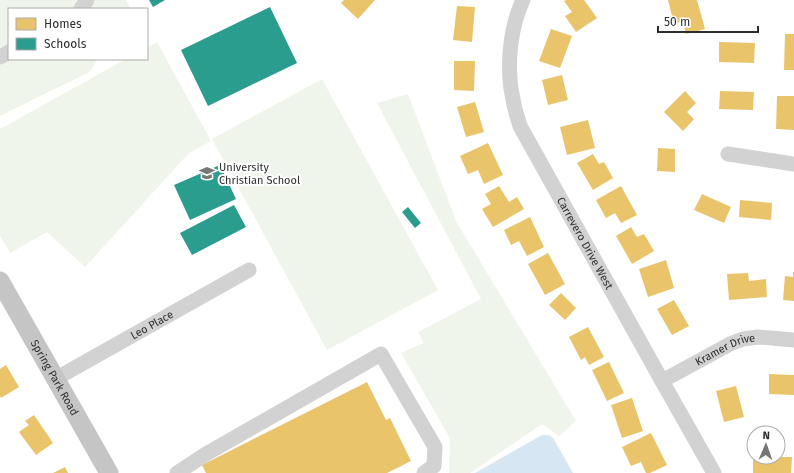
<svg xmlns="http://www.w3.org/2000/svg" width="794" height="473" viewBox="0 0 794 473" font-family="'Fira Sans',sans-serif">
<style>
.green{fill:#f0f5eb}
.water{fill:#d6e6f2}
.homes{fill:#e9c46a}
.schools{fill:#2a9d8f}
.lines{fill:none;stroke-linecap:round;stroke-linejoin:round}
.minor{stroke:#d2d2d2;stroke-width:15}
.major{stroke:#c5c5c5;stroke-width:19}
.labels{text-anchor:middle;dominant-baseline:central;stroke-width:4;stroke-linejoin:round;paint-order:stroke}
.poi-label{font-size:11px;fill:#2d2d2d;stroke:#fff;text-anchor:start}
.street-label{font-size:11px;fill:#2d2d2d;stroke:#fff}
</style>
<rect width="100%" height="100%" fill="#fff"/>
<!-- green -->
<path class="green" d="M0,0H126L131,9H9V59H97L91,71L0,116Z
M157,42L211,141L189,153L85,267L47,232L10,253L0,236V129L126,59H147V48Z
M322,79L438,290L327,350L212,139Z
M408,94L456,221L576,421L559,436L542,424L470,473H449L450,438L401,353L424,343L418,332L481,299L377,103Z"/>
<!-- water -->
<path class="water" d="M542,435H549L553,438L573,473H475Z"/>
<!-- homes -->
<path class="homes" d="M344,0H375L358,19L341,3Z
M566,0H584L597,18L576,32L565,16L572,12L564,1Z
M668,0H697L705,29L686,34L683,21L674,24Z
M457,6L475,7L472,42L453,40Z
M551,29L572,36L560,68L539,61Z
M785,34H794V70H784Z
M719,42L755,43L754,63L719,62Z
M454,61H475L474,91L454,90Z
M562,75L568,100L548,105L542,80Z
M685,91L696,103L687,112L694,119L683,131L664,112Z
M720,91L754,92L753,110L719,109Z
M777,96H794V130L776,129Z
M475,102L484,132L466,137L457,107Z
M588,120L595,148L567,155L560,127Z
M488,143L503,175L484,184L478,170L468,174L460,156Z
M658,148L675,149V172L657,171Z
M593,154L599,164L604,162L613,178L593,190L577,163Z
M499,186L509,202L517,197L524,209L493,227L482,209L491,204L485,194Z
M621,186L637,215L621,223L615,213L606,218L596,200Z
M702,194L731,207L724,223L694,210Z
M740,200L772,203L771,220L739,217Z
M530,217L544,247L527,256L519,241L511,245L504,230Z
M631,227L637,237L644,234L654,251L632,264L616,236Z
M548,253L565,284L545,295L528,264Z
M666,260L674,288L648,297L639,269Z
M793,272H794V301L783,300L785,276L793,277Z
M748,273L749,281L766,279L767,297L729,300L727,274Z
M561,293L576,308L565,320L549,305Z
M674,300L689,326L672,335L657,309Z
M588,327L604,357L589,365L585,357L581,360L569,337Z
M609,362L624,393L607,401L592,370Z
M6,365L19,387L1,398L0,396V369Z
M769,374L794,375V395L769,394Z
M367,382L386,420L390,418L411,461L387,473H206L202,465Z
M736,386L744,417L724,422L716,391Z
M632,398L643,431L622,438L611,405Z
M34,415L53,443L36,455L19,432L29,425L25,421Z
M651,433L667,465L650,473H646L641,462L631,466L622,447Z
M753,457H792L791,473H753Z
M65,467L68,473H53Z"/>
<!-- schools -->
<path class="schools" d="M149,0H165L153,7Z
M270,7L297,63L208,106L181,50Z
M220,165L236,199L190,220L174,185Z
M234,205L246,227L192,255L180,233Z
M408,207L421,223L415,228L402,212Z"/>
<g class="lines">
<!-- minor -->
<g class="minor">
<path id="s1" d="M523,0C511,25 507,61 511,89C513,102 516,114 520,126L662,381L714,473"/>
<path d="M81,9L87,0"/>
<path d="M0,57L9,52"/>
<path d="M728,154L794,164"/>
<path id="s2" d="M55,379L249,270"/>
<path id="s3" d="M662,381L730,344L743,339L758,337L794,340"/>
<path d="M177,473L206,454L381,354L435,447L434,466L424,473"/>
</g>
<!-- major -->
<path class="major" id="s4" d="M0,281L109,473"/>
</g>
<!-- icons -->
<defs>
<g id="school-bare" transform="scale(1.2)"><path d="M0-5L7-2L0 1L-7-2ZM-4 1L0 2.5L4 1V4Q0 6-4 4Z" fill="#767676" stroke="#fff" stroke-width="2.5" paint-order="stroke"/></g>
</defs>
<g fill-rule="evenodd">
<use href="#school-bare" x="207" y="173"/>
</g>
<g class="labels">
<!-- poi labels -->
<g class="poi-label">
<text x="219" y="167">University<tspan x="219" dy="13">Christian School</tspan></text>
</g>
<!-- street labels -->
<g class="street-label">
<text stroke="none"><textPath href="#s1" startOffset="263">Carrevero Drive West</textPath></text>
<text stroke="none"><textPath href="#s2" startOffset="111">Leo Place</textPath></text>
<text stroke="none"><textPath href="#s3" startOffset="71">Kramer Drive</textPath></text>
<text stroke="none"><textPath href="#s4" startOffset="111">Spring Park Road</textPath></text>
</g>
</g>
<!-- legend -->
<rect x="8" y="8" width="140" height="52" fill="#ffffff" stroke="#ababab"/>
<rect x="16" y="18" width="20" height="12" fill="#e9c46a" stroke="#ababab"/>
<text x="44" y="28" font-size="12" fill="#2d2d2d">Homes</text>
<rect x="16" y="38" width="20" height="12" fill="#2a9d8f" stroke="#ababab"/>
<text x="44" y="48" font-size="12" fill="#2d2d2d">Schools</text>
<!-- north arrow -->
<g transform="translate(766 445) rotate(2)"><circle r="19" fill="#ffffff" stroke="#ababab"/>
<path d="M0-3L7 15L0 10L-7 15Z" fill="#767676"/>
<text y="-6" font-size="11" font-weight="bold" text-anchor="middle" fill="#2d2d2d">N</text>
</g>
<!-- scale -->
<path d="M658 26v6h100v-6" fill="none" stroke="#2d2d2d" stroke-width="2"/>
<text x="664" y="26" font-size="12" fill="#2d2d2d" stroke="#ffffff" stroke-width="3" paint-order="stroke">50 m</text>
</svg>
